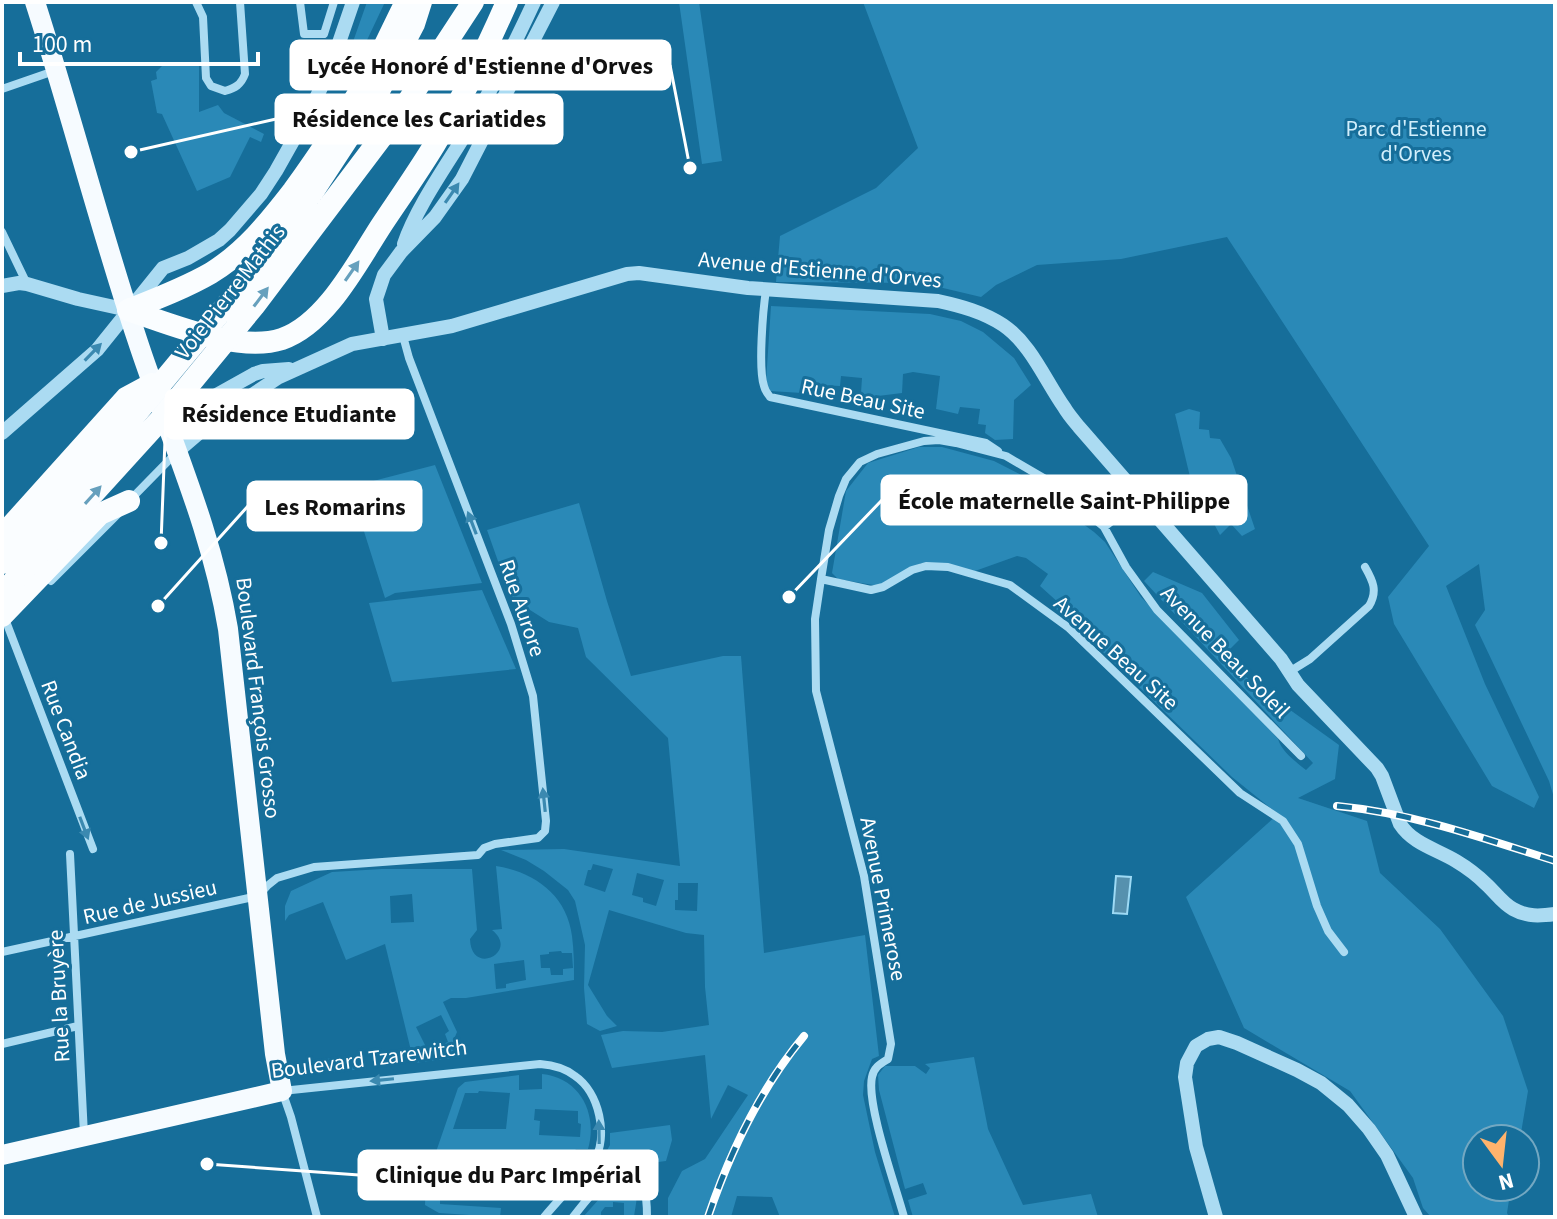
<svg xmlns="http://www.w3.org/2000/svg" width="1557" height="1219" viewBox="0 0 1557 1219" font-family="'Source Sans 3',sans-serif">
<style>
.green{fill:#2a89b7;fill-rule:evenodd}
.water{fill:#5691ae;stroke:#9ddaf5;stroke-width:2}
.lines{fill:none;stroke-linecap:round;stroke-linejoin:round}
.minor{stroke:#abdbf2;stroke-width:8}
.tertiary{stroke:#abdbf2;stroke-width:14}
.primary{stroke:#f6fbff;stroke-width:20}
.trunk{stroke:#fafdff;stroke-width:22}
.rail-casing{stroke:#fff;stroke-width:8}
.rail{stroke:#166e9a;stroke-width:5;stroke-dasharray:15;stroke-linecap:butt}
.trunk-bridge{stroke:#fafdff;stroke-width:22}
.oneway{fill:#3b89b0}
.oneway2{fill:#66a0bd}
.labels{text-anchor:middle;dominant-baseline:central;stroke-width:6;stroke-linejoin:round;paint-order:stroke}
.park-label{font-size:22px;fill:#d2effc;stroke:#166e9a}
.street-label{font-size:22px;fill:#fff;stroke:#166e9a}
.leader{fill:none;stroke:#fff;stroke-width:3}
.callout-dot{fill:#fff;stroke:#166e9a;stroke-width:3}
.callout{fill:#fff;stroke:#fff;stroke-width:3}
.callout-label{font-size:24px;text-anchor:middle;font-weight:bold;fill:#111}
</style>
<rect width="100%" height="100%" fill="#166e9a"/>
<!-- green -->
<path class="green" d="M367,2H385L351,74L342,73Z
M679,2H699L722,161L702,164Z
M863,2H1555V801L1549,781L1475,625L1485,610L1479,564L1446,586L1485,684L1539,797L1534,808L1492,786L1394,624L1388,597L1429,546L1227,237L1121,259L1037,265L996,285L981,297L922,283L776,282L780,236L876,188L918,148Z
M199,63V112L218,105L224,113L264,134L261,142L250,137L230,177L197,191L162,114L157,113L151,81L157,79L156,72L162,66Z
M771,306L930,314L961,321L983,332L1014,358L1031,385L1014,400L1013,439L995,440L985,433L986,425L978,424L980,409L960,407L958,414L936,409L940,376L913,372L903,374L902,393L878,396V403L863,404L864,394L861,393L862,378L841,376L840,386L819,385L818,394L770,391L767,387L766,382Z
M1189,409L1200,412L1199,429L1209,430L1210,438L1220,439L1231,458L1255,529L1242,536L1231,524L1220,535L1191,481L1175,414Z
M919,447H942L994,461L1039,484L1068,513L1094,532L1105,542L1141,597L1249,706L1278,739C1282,752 1296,762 1306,770L1313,763L1144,581L1153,572L1202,593L1239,640L1222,657L1258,687L1339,745L1335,779L1298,798L1367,821L1380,873L1440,929L1503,1016L1528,1091L1520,1139H1477V1187H1511L1507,1213L1509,1217H1431L1423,1208L1413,1178L1350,1091L1244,1028L1186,897L1278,814L1232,777L1103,652L1056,609L1060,604L1040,586L1048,574L1026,558L1017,556L975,571L921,563L879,586L838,579L832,573L846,491L868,463Z
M435,465L482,583L395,593L385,598L350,487Z
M579,503L607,601L631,676L723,656H741L764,953L865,935L879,1056L872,1059L864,1081L863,1095L875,1152L895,1217H780L772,1197L737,1196L731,1217H668V1198L682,1171L705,1159L748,1095L728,1085L711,1119L705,1055L612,1068L601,1035L623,1031L662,1032L709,1025L705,987L704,935L686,933L609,910L588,985L607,1016L617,1026L600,1031L587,1024L584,988L585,945L575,901L568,890L544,871L526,860L501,850L564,849L680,866L668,738L586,657L578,628L549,622L511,598L487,530ZM593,864L613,869L605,892L584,885L588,870H591ZM637,873L664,880L656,906L643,902V898L632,895ZM678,883H698L697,911L675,910V900H678Z
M482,590L516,669L392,682L369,603Z
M496,866C534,872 567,895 572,936C574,951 574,966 574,980L466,998H451L443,1002L457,1032L454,1039L463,1057L414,1063L385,944L346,960L323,902L289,915L285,921V906L291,891L332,872L382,869H472L477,930L470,939C471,977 520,952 492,930L502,929ZM412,894L414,922L391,923L390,896ZM561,951L562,953H572L573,968L563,969V975H551L550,968H541L540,955L549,954V952ZM524,960L526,980L506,984V988L496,989L494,964ZM441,1015L449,1031L445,1034L448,1042L430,1049L426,1047L416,1027Z
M360,1055L366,1069L315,1073L300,1062Z
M974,1057L988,1129L1023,1205L1091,1194L1098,1217H913L908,1200L927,1194L923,1183L905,1189L879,1090L878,1075L885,1066H915L926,1074L930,1068L925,1064Z
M542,1074C581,1078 598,1115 588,1149H576L554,1177L552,1170L535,1169L534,1171H527V1168L496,1169V1167H457L456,1164L442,1163L434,1195L440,1196V1204L501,1208L500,1217L439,1213L425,1205L426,1181L458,1088L465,1082L519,1075V1090L542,1089ZM479,1091L510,1093L506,1129H453L465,1093H478ZM535,1109L578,1111V1123L581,1124L580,1137L539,1135L540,1121L534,1120Z
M670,1125L672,1140L666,1161L596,1170L610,1145V1133Z
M619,1185C643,1188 636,1199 634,1217H624V1203L613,1202V1207H605L601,1212V1217H583L608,1189Z"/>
<!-- water -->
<path class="water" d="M1116,876L1131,877L1127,914L1113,913Z"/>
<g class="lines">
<!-- minor -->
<path class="minor" d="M196,2L203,17L206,78L211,86L225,91C235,88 241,85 245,74L240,2
M300,2L304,34H324L334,2
M2,89L54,71
M2,232L27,284
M766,290C763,310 758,368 764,386C765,391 768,394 770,397L986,443L998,451
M1141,499L1104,527L1047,480L1006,456L956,443L939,440L924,441L877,454L860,462L846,479L839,496L829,530L821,579L871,590L883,587L912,570L926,566L948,567L1010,585L1069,628L1240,793L1283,821L1298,844L1317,906L1328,931L1344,952
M129,501L176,453
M1104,527L1126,567L1157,610L1301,756
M821,579L815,619L816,691L864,876L891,1044L888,1059C880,1064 874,1067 872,1077C866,1104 896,1187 904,1217
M51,581L118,514
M7,624L93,849
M1289,672L1310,659L1369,606C1378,591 1373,581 1365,567
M70,854L84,1135
M2,952L258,896L267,886L277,878L314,867L478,855L484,848L495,844L538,838L545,831L546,821L533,696L511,624L409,358L403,336
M2,1044L78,1026
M317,1217L291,1117L282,1091L540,1064C553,1065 565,1068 575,1076C599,1092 609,1136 594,1161C591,1166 585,1171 581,1175C569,1189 556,1203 544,1217
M573,1217C581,1207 589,1196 598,1188C605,1182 613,1179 621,1177C647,1172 647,1199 647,1217"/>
<!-- tertiary -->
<path class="tertiary" d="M404,244C417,206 447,165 468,130C492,89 514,45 534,2
M2,286L19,283L27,284L78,299L128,310
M383,339L376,299L384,275L401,252L435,217L462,179L553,2
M167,404C180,408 190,407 202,403L254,374L263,371L289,369
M2,433L97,350L163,268L188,258L219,240L230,230L261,194L276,171L312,107L331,66L353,2
M178,451L213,421L279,377L352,344L452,326L627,274L639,273L748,288L938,301C961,306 983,312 1003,325C1031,344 1045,380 1064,407C1068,414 1074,421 1079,427L1281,659L1298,685L1377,768L1382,776L1400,824C1413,844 1436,849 1456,861C1466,867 1477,875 1486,884C1495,892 1502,903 1513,909C1527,917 1540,916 1555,914
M1216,1217L1196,1147L1185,1077L1187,1063L1196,1046L1208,1039L1219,1037L1237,1043L1297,1070L1321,1083L1348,1105L1369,1129L1387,1155L1416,1217"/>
<!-- primary -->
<path class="primary" d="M2,1155L282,1091L275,1054L228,629C211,526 169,437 137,339C100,228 71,114 35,2"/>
<!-- trunk -->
<path class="trunk" d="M379,91L414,24L421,2
M405,106L473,2
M128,310C171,324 238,353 282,339C326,324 357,263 381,226C399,199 418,172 435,144C462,99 486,50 507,2
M128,310C156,299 185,288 211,273C245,252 269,222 293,191C318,156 342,121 364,84C380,58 392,29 406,2
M2,536L126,398L152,384
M2,616L100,514L129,501"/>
<!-- rail casing -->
<g class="rail-casing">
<path id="rail" d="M1337,806C1412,813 1483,838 1555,861
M708,1217C730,1152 760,1089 804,1036"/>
</g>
<!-- rail -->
<use href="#rail" class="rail"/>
<!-- trunk-bridge -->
<path class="trunk-bridge" d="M2,563L60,501L140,409L238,291L314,190L379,91
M2,594L161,419L254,306L405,106"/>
</g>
<!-- one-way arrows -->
<defs><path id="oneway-solid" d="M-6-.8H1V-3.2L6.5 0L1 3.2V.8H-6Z" transform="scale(2)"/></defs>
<g class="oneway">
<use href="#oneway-solid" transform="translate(452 193) rotate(-55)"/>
<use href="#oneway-solid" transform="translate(93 352) rotate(-46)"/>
<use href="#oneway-solid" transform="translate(472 523) rotate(-111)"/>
<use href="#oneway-solid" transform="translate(544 800) rotate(-96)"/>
<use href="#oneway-solid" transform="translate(84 828) rotate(69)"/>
<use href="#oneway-solid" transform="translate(382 1080) rotate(174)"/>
<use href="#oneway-solid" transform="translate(599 1132) rotate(-91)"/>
</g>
<g class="oneway2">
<use href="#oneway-solid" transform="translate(352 271) rotate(-55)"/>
<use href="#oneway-solid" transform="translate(261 297) rotate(-53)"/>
<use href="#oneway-solid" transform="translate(93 495) rotate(-48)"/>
</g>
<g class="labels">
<!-- park labels -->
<g class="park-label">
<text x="1416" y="129">Parc d'Estienne<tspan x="1416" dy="25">d'Orves</tspan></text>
</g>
<!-- street labels -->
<g class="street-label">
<text transform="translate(820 270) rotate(5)">Avenue d'Estienne d'Orves</text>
<text transform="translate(230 292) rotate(-52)">Voie Pierre Mathis</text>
<text transform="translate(863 399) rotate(12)">Rue Beau Site</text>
<text transform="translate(522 608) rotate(71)">Rue Aurore</text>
<text transform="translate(1225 652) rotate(46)">Avenue Beau Soleil</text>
<text transform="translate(1116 653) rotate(42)">Avenue Beau Site</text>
<text transform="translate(258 698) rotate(83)">Boulevard François Grosso</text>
<text transform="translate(66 730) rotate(69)">Rue Candia</text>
<text transform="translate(883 899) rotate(79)">Avenue Primerose</text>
<text transform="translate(150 902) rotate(-13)">Rue de Jussieu</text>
<text transform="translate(59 996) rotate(-93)">Rue la Bruyère</text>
<text transform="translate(369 1059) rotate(-7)">Boulevard Tzarewitch</text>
</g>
</g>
<!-- callouts -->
<path class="leader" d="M690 168L670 65M131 152L276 119M161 543L166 414M789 597L882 500M158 606L248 506M207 1164L359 1175"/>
<g class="callout-dot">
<circle cx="690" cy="168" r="8"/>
<circle cx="131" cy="152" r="8"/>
<circle cx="161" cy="543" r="8"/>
<circle cx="789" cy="597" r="8"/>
<circle cx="158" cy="606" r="8"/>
<circle cx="207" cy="1164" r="8"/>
</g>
<g class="callout">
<rect x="291" y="41" width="379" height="48" rx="8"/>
<rect x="276" y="95" width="286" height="48" rx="8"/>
<rect x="166" y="390" width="247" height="48" rx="8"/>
<rect x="882" y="476" width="364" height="48" rx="8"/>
<rect x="248" y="482" width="173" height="48" rx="8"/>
<rect x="359" y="1151" width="298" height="48" rx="8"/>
</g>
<g class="callout-label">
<text x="480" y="74">Lycée Honoré d'Estienne d'Orves</text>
<text x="419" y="127">Résidence les Cariatides</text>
<text x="289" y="422">Résidence Etudiante</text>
<text x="1064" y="509">École maternelle Saint-Philippe</text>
<text x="335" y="515">Les Romarins</text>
<text x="508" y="1183">Clinique du Parc Impérial</text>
</g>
<!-- border -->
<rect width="1557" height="1219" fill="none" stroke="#ffffff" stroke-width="8"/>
<!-- north arrow -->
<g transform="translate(1501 1163) rotate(165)"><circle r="38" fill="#166e9a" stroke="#73a8c2" stroke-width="2"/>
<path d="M0-6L14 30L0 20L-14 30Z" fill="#ffb36c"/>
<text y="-12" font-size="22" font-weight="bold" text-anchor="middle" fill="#ffffff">N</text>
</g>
<!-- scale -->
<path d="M20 52v12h238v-12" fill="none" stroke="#ffffff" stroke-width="4"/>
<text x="32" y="52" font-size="24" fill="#ffffff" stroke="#166e9a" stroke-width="6" paint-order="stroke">100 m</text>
</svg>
